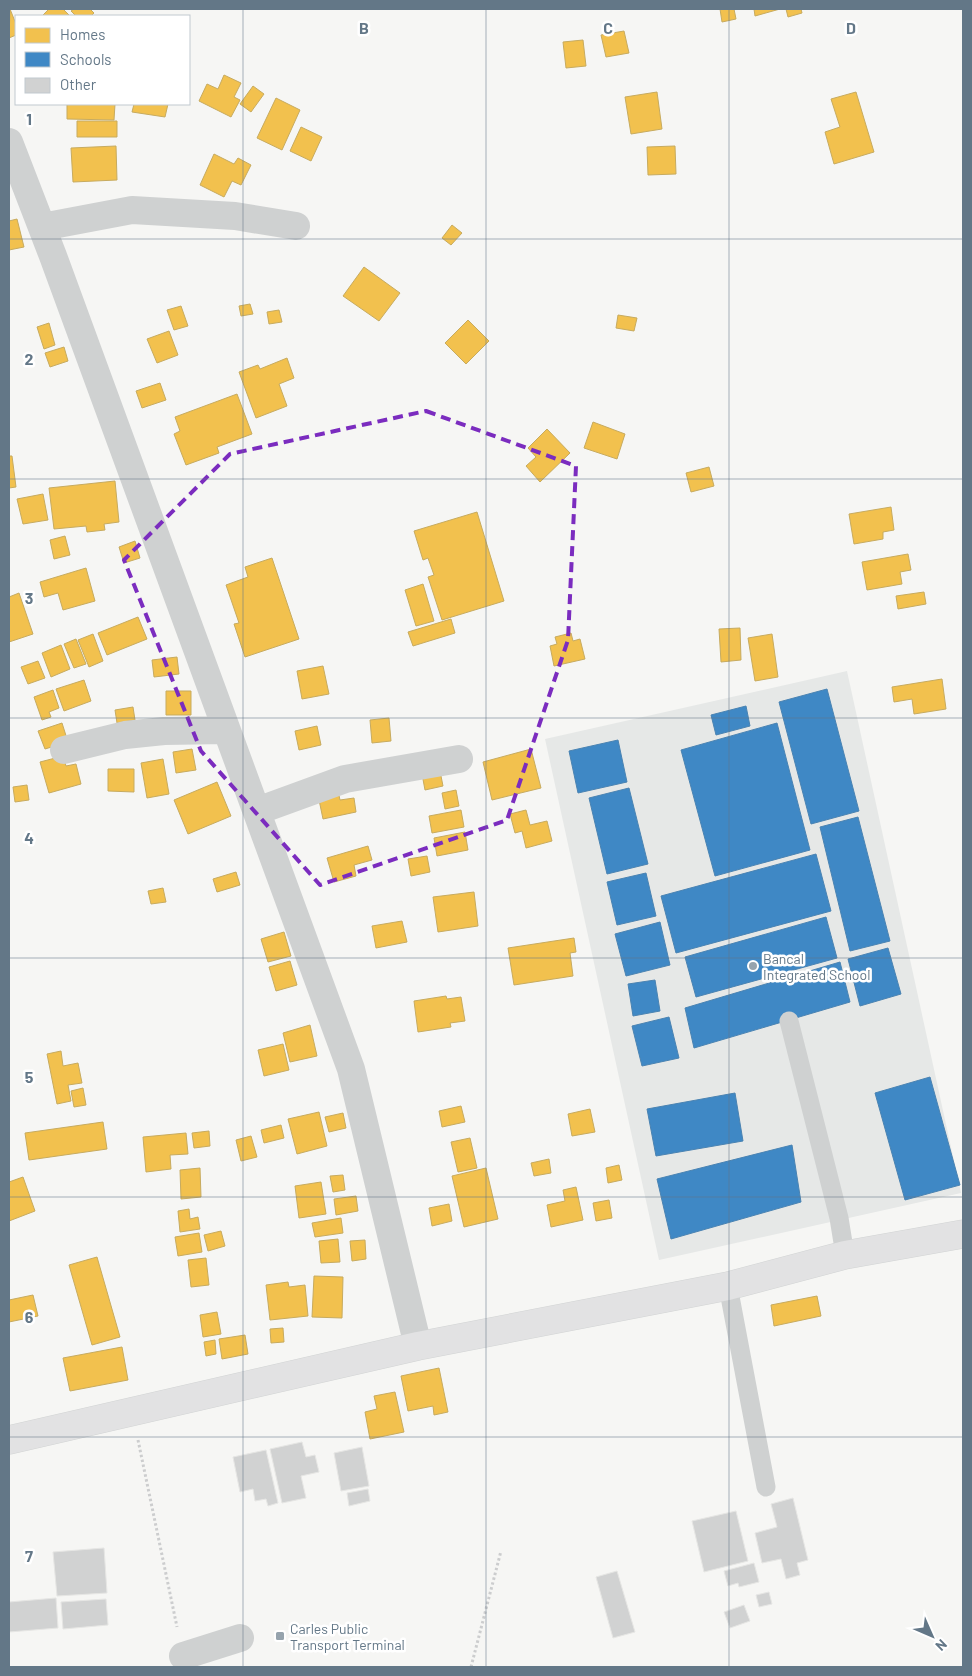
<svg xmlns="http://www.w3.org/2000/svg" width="972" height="1676" viewBox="0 0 972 1676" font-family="Barlow,sans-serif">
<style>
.built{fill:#e6e8e7}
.homes{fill:#f2c14e;stroke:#c7ab5f}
.schools{fill:#3f88c5;stroke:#4a83b2}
.building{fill:#d1d2d2;stroke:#e6e6e4}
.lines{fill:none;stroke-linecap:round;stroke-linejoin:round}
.secondary-casing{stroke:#d2d4d4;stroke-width:29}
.path{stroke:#cccdce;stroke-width:3;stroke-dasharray:2.5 2.5;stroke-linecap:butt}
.service{stroke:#cfd1d1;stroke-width:19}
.minor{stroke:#cfd1d1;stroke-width:28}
.secondary{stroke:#e2e2e3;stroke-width:28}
.marked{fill:none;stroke:#7b2cbf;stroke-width:4;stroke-dasharray:10 6;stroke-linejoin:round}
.grid{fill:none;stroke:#637787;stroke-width:1;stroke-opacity:0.55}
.poi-dot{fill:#96a3ad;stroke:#fff;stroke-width:2}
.labels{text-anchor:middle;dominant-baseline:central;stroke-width:5;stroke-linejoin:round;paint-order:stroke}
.poi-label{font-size:14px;fill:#637787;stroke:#fff;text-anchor:start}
.grid-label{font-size:16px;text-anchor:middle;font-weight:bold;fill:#637787;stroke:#fff;stroke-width:5;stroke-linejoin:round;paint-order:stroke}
</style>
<rect width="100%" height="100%" fill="#f6f6f4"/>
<!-- built -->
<path class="built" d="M847,671L961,1193L659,1260L545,739Z"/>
<!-- homes -->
<path class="homes" d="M10,9L16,24V35L9,38Z
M49,9H63L70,16H42Z
M74,9H90L94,13L91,16H76L71,11Z
M720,9H734L736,19L722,22Z
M754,9H780L755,16Z
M786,9H801L802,13L788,17Z
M624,31L629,53L606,57L601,35Z
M583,40L586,66L566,68L563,42Z
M224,75L241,83L234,97L240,100L231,117L199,101L207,84L218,89Z
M253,86L264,94L251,112L240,104Z
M657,92L662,129L631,134L625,97Z
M856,92L874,152L834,164L825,132L840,127L831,99Z
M276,98L300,110L282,150L257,138Z
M67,104H115L114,120L67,119Z
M134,104H168L165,117L132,112Z
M77,121H117V137H77Z
M301,127L322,137L311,161L290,151Z
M116,146L117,180L73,182L71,148Z
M675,146L676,174L648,175L647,147Z
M214,154L234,164L238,158L251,165L241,185L232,181L224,197L200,185Z
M17,219L24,247L9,250V221Z
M452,225L462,233L451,245L442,238Z
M364,267L400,293L379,321L343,296Z
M250,304L253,314L241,316L239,306Z
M181,306L188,326L174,330L167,310Z
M279,310L282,322L269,324L267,312Z
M618,315L637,318L634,331L616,328Z
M468,320L489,341L466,364L445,343Z
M49,323L55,345L44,349L37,327Z
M169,331L178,355L157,363L147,339Z
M64,347L68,361L50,367L45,353Z
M287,358L294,378L279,384L287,406L256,418L239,372L258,365L260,369Z
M160,383L166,400L142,408L136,391Z
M237,394L252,434L217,447L219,453L186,465L174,434L180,431L175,417Z
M593,422L625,434L617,459L584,448Z
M547,429L570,453L540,482L526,466L536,457L528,448Z
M9,456H12L16,487L9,488Z
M709,467L714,486L691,492L686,473Z
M115,481L119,522L104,524L105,530L87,532L86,526L54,529L49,488Z
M43,494L48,520L23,524L17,499Z
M891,507L894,530L883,532V539L854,544L849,514Z
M477,512L504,601L442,620L428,577L434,575L428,558L423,560L414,531Z
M65,536L70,555L54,559L50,540Z
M135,541L140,558L124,563L119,547Z
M908,554L911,570L900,572L902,584L867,590L862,562Z
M272,558L299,639L245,657L234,624L239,623L226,585L248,577L245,567Z
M86,568L95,601L63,610L58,593L44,597L40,582Z
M423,584L434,621L416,626L405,590Z
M924,592L926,604L898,609L896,596Z
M19,593L33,634L9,642V597Z
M138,617L147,639L107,655L98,633Z
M451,619L455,633L413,646L408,632Z
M740,628L741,660L721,662L719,629Z
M571,633L573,641L580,639L585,659L554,666L550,646L557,644L555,637Z
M93,634L103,661L89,667L78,640Z
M772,634L778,677L755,681L748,638Z
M76,639L86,664L74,668L64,644Z
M61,645L70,669L51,677L42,653Z
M177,657L179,674L154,677L152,660Z
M38,661L45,678L28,684L21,667Z
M323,666L329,694L302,699L297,671Z
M942,679L946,709L914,714L912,699L894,702L892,687Z
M84,680L91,701L64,711L56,689Z
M53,690L59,708L49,712L51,717L42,720L34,697Z
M166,691H191V715H166Z
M133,707L135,720L117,723L115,710Z
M389,718L391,741L372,743L370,720Z
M62,723L68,742L45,749L38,731Z
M317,726L321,745L299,750L295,731Z
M192,749L196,770L176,773L173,752Z
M531,749L541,788L492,800L483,762Z
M63,756L66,766L76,764L81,784L49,793L40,762Z
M163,759L169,794L147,798L141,763Z
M108,769H134V792L108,791Z
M440,771L443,786L425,790L422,774Z
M217,782L231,816L188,834L174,800Z
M27,785L29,800L15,802L13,787Z
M456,790L459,806L445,809L442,793Z
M338,791L340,800L354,798L356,812L323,819L318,795Z
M461,810L464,827L432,833L429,816Z
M526,810L530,825L547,821L552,841L526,848L522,831L515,833L510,814Z
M465,832L468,850L437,856L434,838Z
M368,846L372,860L354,865L356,876L334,882L327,858Z
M427,856L430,872L411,876L408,859Z
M236,872L240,885L217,892L213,879Z
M163,888L166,902L151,904L148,891Z
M474,892L478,926L438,932L433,897Z
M402,921L407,942L376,948L372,926Z
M284,932L291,956L268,962L261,939Z
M574,938L576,952L570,953L573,976L514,985L508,948Z
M290,961L297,985L276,991L269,967Z
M446,996L447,999L461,997L465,1021L450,1023L451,1027L418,1032L414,1001Z
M310,1025L317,1056L290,1062L283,1033Z
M283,1044L289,1070L264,1076L258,1050Z
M61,1051L63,1066L78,1063L82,1083L68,1085L71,1101L57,1104L47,1054Z
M83,1088L86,1105L74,1107L71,1091Z
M461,1106L465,1122L442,1127L439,1111Z
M590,1109L595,1132L572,1136L568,1114Z
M319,1112L327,1146L297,1154L288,1119Z
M343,1113L346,1128L329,1132L325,1117Z
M103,1122L107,1149L29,1160L25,1133Z
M281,1125L284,1138L264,1143L261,1130Z
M209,1131L210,1146L194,1148L192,1133Z
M186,1133L188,1154L170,1155L171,1169L146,1172L143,1137Z
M251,1136L257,1157L241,1161L236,1140Z
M470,1138L477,1168L458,1172L451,1142Z
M549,1159L551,1173L534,1176L531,1163Z
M619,1165L622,1180L608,1183L606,1168Z
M200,1168L201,1197L181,1199L180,1170Z
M486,1168L498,1219L464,1227L452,1176Z
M343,1175L345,1190L333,1192L330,1176Z
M23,1177L35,1211L9,1221V1182Z
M321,1182L326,1214L299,1218L295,1186Z
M576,1187L583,1220L551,1227L547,1205L565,1201L563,1190Z
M356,1196L358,1211L336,1215L334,1199Z
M609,1200L612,1218L596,1221L593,1203Z
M449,1204L452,1221L432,1226L429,1208Z
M189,1209L190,1219L198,1217L200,1229L180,1232L178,1211Z
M341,1218L343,1233L315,1237L312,1223Z
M221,1231L225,1246L208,1251L204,1235Z
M199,1233L202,1252L178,1256L175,1237Z
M338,1239L340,1262L321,1263L319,1241Z
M365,1240L366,1259L352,1261L350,1241Z
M97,1257L120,1337L92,1345L69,1265Z
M206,1258L209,1285L191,1287L188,1260Z
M314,1276L343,1277L342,1318L312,1317Z
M288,1282L289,1287L305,1285L308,1316L270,1320L266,1285Z
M33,1295L38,1316L9,1322V1300Z
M817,1296L821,1316L774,1326L771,1305Z
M217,1312L221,1334L203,1337L200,1315Z
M283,1328L284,1342L271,1343L270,1329Z
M245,1335L248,1354L222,1359L219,1339Z
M215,1340L216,1354L206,1356L204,1342Z
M122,1347L128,1380L70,1391L63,1358Z
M439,1368L448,1412L434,1415L433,1406L408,1411L401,1376Z
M395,1392L404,1432L370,1439L365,1412L377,1409L374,1396Z"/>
<!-- schools -->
<path class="schools" d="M827,689L859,811L811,824L779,702Z
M746,706L750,726L716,735L711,715Z
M777,723L810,850L715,876L681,750Z
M618,740L627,782L578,793L569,751Z
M629,788L648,864L607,874L589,798Z
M858,817L890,941L850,951L820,827Z
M816,854L831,911L676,953L661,896Z
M646,873L656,916L617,925L607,882Z
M826,917L837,958L696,997L685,957Z
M660,922L670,965L626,976L615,934Z
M888,948L901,994L860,1006L848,959Z
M840,962L850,1002L694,1048L685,1008Z
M655,980L660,1011L633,1016L628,984Z
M669,1017L679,1058L642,1066L632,1026Z
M930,1077L960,1185L905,1200L875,1093Z
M735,1093L743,1141L656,1156L647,1109Z
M792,1145L801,1202L671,1239L657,1179Z"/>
<!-- building -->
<path class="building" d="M302,1442L306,1457L315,1455L319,1472L301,1476L306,1498L282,1503L270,1449Z
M362,1447L369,1486L341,1491L334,1453Z
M266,1450L278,1503L268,1506L266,1499L255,1501L253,1489L240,1492L233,1457Z
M368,1489L370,1501L349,1506L347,1493Z
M793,1498L808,1560L797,1563L800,1575L786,1579L781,1559L762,1563L755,1533L777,1527L771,1504Z
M736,1511L748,1561L704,1572L692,1521Z
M104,1548L107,1593L57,1596L53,1552Z
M754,1563L759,1582L739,1587L738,1583L728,1586L724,1571Z
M617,1571L635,1632L613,1638L596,1577Z
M769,1592L772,1604L759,1607L756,1595Z
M56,1598L58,1628L9,1632V1602Z
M106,1599L108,1625L63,1629L61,1602Z
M744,1605L750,1621L730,1628L724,1612Z"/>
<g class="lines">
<!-- secondary casing -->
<g class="secondary-casing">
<path id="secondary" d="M9,1440L418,1346L728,1286L845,1255L963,1234"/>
</g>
<!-- path -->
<path class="path" d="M138,1440L177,1627
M471,1667L501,1551"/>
<!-- service -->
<path class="service" d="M789,1021L839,1218L845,1255
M728,1286L766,1487"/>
<!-- minor -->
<path class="minor" d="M9,142L53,256L351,1069L418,1346
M42,227L132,210L235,216L296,226
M64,750L125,735L164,731L226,730
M257,811L345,779L459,759
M183,1656L240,1638"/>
<!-- secondary -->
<use href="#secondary" class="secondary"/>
</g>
<!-- marked area -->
<path class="marked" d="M426,411L576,466L568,640L507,820L320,885L201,751L124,560L230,454Z"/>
<!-- grid -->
<path class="grid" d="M243,9V1667M486,9V1667M729,9V1667M9,239H963M9,479H963M9,718H963M9,958H963M9,1197H963M9,1437H963"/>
<!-- markers -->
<g class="poi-dot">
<circle cx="753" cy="966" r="5"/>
<rect x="275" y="1631" width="10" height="10" rx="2.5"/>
</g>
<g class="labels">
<!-- poi labels -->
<g class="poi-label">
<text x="763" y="958">Bancal<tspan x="763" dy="16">Integrated School</tspan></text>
<text x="290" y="1628">Carles Public<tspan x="290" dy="16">Transport Terminal</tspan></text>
</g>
</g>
<g class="grid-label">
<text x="364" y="34">B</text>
<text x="608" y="34">C</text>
<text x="851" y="34">D</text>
<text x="29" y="125">1</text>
<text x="29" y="365">2</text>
<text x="29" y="604">3</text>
<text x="29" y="844">4</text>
<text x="29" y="1083">5</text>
<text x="29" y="1323">6</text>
<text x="29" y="1562">7</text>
</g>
<!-- border -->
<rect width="972" height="1676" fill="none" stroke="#637787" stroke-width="20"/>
<!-- legend -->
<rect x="15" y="15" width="175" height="90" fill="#ffffff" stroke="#c1c9cf"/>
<rect x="25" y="28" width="25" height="15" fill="#f2c14e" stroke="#c1c9cf"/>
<text x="60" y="40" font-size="15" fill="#637787">Homes</text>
<rect x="25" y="52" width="25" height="15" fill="#3f88c5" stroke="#c1c9cf"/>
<text x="60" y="65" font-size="15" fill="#637787">Schools</text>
<rect x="25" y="78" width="25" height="15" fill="#d1d2d2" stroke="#c1c9cf"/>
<text x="60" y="90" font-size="15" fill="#637787">Other</text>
<!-- north arrow -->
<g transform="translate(932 1636) rotate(135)" stroke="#ffffff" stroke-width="4" paint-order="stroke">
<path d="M0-4L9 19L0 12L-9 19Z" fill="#637787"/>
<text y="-8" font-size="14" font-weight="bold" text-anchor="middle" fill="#637787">N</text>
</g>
</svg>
